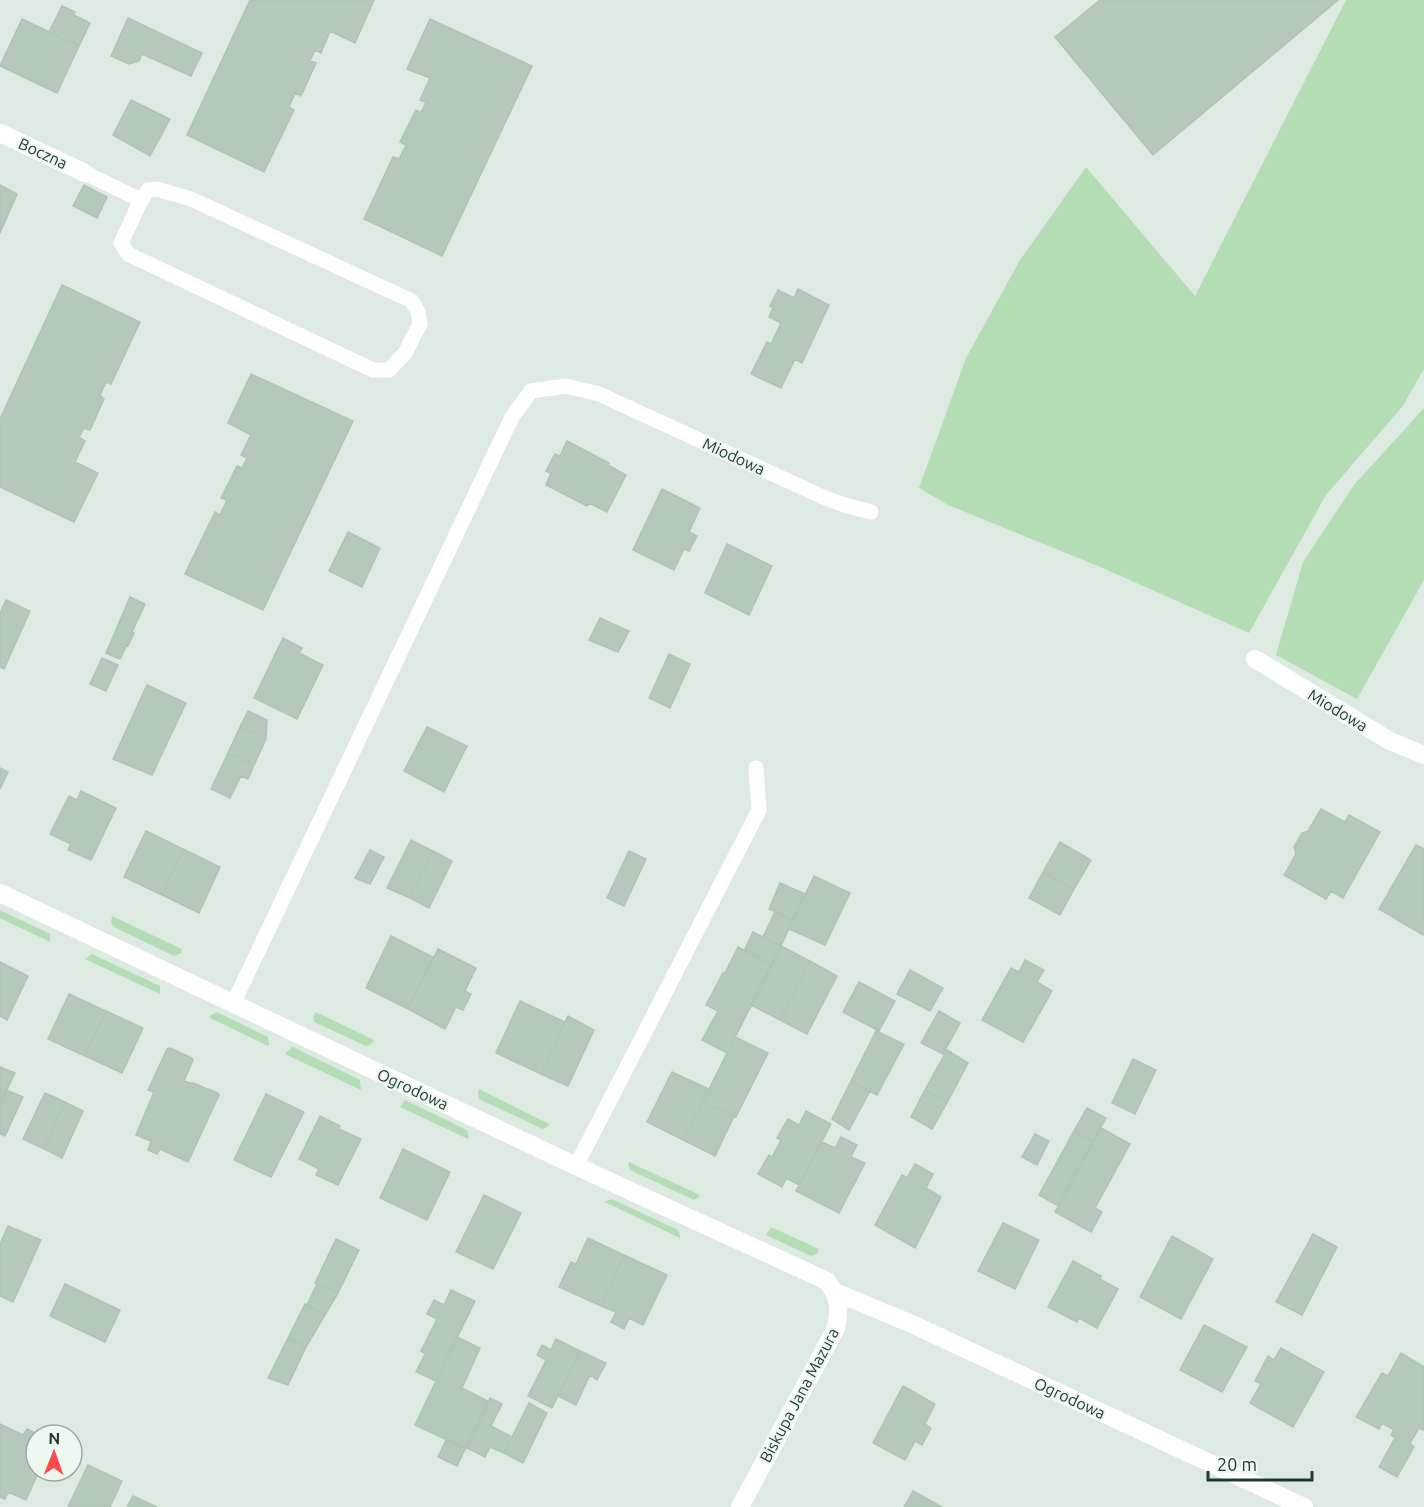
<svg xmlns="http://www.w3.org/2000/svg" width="1424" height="1507" viewBox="0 0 1424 1507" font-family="Ubuntu,sans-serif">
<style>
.green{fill:#b4ddb5}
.building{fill:#b5c8bc;stroke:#afc4b6;stroke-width:1.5}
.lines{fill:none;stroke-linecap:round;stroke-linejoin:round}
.service{stroke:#fff;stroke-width:15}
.minor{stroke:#fff;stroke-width:18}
.tertiary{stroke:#fff;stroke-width:18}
.labels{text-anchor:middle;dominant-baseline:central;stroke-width:4.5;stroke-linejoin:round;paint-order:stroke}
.street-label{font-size:16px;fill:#1e3a2c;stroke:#edf7f0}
</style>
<rect width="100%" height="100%" fill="#ddeae1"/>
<!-- green -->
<path class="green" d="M1346,0H1424V369L1402,407L1326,495L1249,633L1098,566L948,505L919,488L966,358L1020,260L1086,167L1195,296Z
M1424,408V580L1357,699L1276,655L1303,562L1354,485Z
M0,910L50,934V942L0,918Z
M112,916L182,949L181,953L174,956L114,927L111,923Z
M92,954L160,986V994L85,959Z
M217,1012L268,1037L269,1044L268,1046L210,1018V1016Z
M316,1012L374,1040L370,1045L366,1046L314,1022L313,1016Z
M293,1047L360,1080L361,1090L285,1054L290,1049Z
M479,1089L549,1124L547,1127L543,1129L479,1099L478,1092Z
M405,1100L467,1130L469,1137L468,1139L400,1107Z
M629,1162L700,1195L699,1197L694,1200L630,1170L628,1164Z
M612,1199L678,1230L680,1236V1238L605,1202L606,1201Z
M771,1227L819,1249L817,1254L811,1256L766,1235Z"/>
<!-- building -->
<path class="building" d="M250,0H374L355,43L330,31L321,53L315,50L310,61L316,63L301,96L295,93L289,107L294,110L264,172L187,135Z
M1100,0H1338L1153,155L1055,37Z
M62,6L75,12L74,15L90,23L79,46L49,32Z
M128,18L202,53L191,76L142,54L139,61L129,64L111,56Z
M22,19L79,46L57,93L0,66Z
M430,19L532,66L442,256L364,219L393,157L399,159L406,145L400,142L416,110L421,113L426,102L420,100L430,78L407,69Z
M131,100L170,119L150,156L113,135Z
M0,185L17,194L0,233Z
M84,185L107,197L97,218L73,206Z
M62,285L140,322L111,384L106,382L100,395L104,399L90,430L84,428L79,437L85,441L75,462L98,473L74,522L0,487V419Z
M798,289L829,305L802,363L795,359L781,388L751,374L767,342L771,344L781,323L769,317L773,308L770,306L778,290L794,298Z
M251,374L353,421L263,610L185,574L215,512L220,515L227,500L221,498L237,466L242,468L247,458L241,455L251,435L228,423Z
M567,441L609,463L608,465L626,475L607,512L589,503L587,506L546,485L551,473L546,471L555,454L560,456Z
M662,489L700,508L689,532L697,536L689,551L684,549L674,570L633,550Z
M348,532L380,548L362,587L329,571Z
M727,544L772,566L749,615L705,593Z
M130,597L145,604L132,632L134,633L128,646L127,645L120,659L106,653Z
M6,600L30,611L4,669L0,667V613Z
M600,618L629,631L618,652L589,640Z
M283,638L302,648L299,653L323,665L297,719L254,698Z
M669,654L690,664L670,708L649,698Z
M102,658L118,665L106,691L90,684Z
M147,685L186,703L152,775L113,759Z
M248,711L267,720L266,739L240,727Z
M240,727L266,739L254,765L228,753Z
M427,727L467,746L444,792L404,771Z
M228,753L254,765L248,779L241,776L230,798L211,789Z
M0,768L8,772L0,789Z
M81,791L116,808L91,860L68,850L71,844L50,834L69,796L77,800Z
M1321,809L1345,822L1349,815L1380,832L1343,898L1331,891L1326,899L1284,875L1296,854L1294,847L1302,833L1308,831Z
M146,831L183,849L162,895L124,877Z
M411,840L433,851L410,898L387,888Z
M1060,842L1091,860L1074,889L1043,872Z
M1416,845L1424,849L1423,935L1379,909Z
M183,849L220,867L199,913L162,895Z
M370,850L384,857L370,884L355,878Z
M433,851L452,861L429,908L410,898Z
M629,851L646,859L624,906L607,898Z
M1043,872L1074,889L1060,915L1029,898Z
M814,876L850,893L825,945L789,929Z
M780,883L805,894L793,920L769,909Z
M775,912L793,920L781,946L763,937Z
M753,932L781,946L772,965L744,951Z
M391,936L433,957L408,1009L366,988Z
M781,946L810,961L780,1020L751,1005Z
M738,947L772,965L727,1053L702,1040L718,1011L706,1005L723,973H725Z
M438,949L476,968L465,991L471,994L463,1010L456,1007L445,1029L408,1009Z
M1025,960L1044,970L1037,982L1052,991L1023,1042L982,1020L1011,968L1019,972Z
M810,961L837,976L807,1034L780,1020Z
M0,962L28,976L7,1020L0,1016Z
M910,970L943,988L930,1011L897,994Z
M859,982L895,1001L879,1031L843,1012Z
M69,994L106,1011L85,1056L48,1039Z
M520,1001L565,1022L541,1074L496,1053Z
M106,1011L143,1028L122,1073L85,1056Z
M939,1011L960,1023L943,1054L921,1043Z
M568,1016L594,1030L568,1086L541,1074Z
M876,1031L904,1044L877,1095L851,1081Z
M735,1037L768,1053L736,1117L703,1101Z
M170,1048L192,1058L193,1060L184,1081L190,1083H193L218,1093L219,1095L188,1162L160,1149L157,1154L148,1150L151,1141L136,1135L154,1092L148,1090L167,1049Z
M947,1050L968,1063L948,1101L925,1090Z
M1133,1059L1156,1070L1135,1114L1112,1103Z
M0,1067L15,1073L0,1104Z
M672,1072L709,1089L683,1140L647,1122Z
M851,1081L870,1091L849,1130L832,1119Z
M6,1090L23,1097L5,1136L0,1134V1104Z
M925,1090L948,1101L932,1129L911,1117Z
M45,1093L65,1102L44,1149L23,1139Z
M266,1094L304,1112L271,1177L234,1160Z
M703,1101L734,1116L715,1156L683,1140Z
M65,1102L83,1111L62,1158L44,1149Z
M1087,1108L1106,1118L1093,1141L1074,1131Z
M806,1111L831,1124L799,1185L786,1178L782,1187L758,1174L769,1155L772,1157L781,1140L777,1138L788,1119L799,1125Z
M320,1116L340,1126L339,1129L361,1139L338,1185L316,1175L319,1169L299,1159Z
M1101,1128L1130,1144L1095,1208L1102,1212L1091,1232L1055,1212Z
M1074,1131L1093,1141L1058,1206L1039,1195Z
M1035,1134L1049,1141L1037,1165L1022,1157Z
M841,1137L857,1145L851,1157L865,1163L839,1213L796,1191L822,1142L835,1148Z
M403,1149L450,1172L427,1220L380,1198Z
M915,1164L933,1174L926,1188L941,1197L915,1248L875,1225L902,1175L907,1178Z
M484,1195L521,1213L493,1269L456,1252Z
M1003,1223L1039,1240L1015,1289L978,1271Z
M8,1226L41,1240L13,1302L0,1296V1244Z
M1313,1234L1337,1247L1302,1315L1276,1302Z
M1172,1236L1213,1259L1181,1319L1140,1297Z
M588,1238L624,1255L601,1306L559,1287L571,1262L576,1264Z
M336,1239L359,1250L338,1293L315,1283Z
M624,1255L667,1275L643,1325L629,1318L624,1329L611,1322L616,1312L601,1306Z
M1073,1261L1101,1276L1100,1279L1118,1289L1097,1328L1079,1318L1077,1322L1048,1307Z
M65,1284L120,1310L105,1342L50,1316Z
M317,1284L338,1293L325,1315L307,1305Z
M451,1290L475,1301L436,1381L416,1372L425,1354L421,1351L437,1319L427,1314L434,1300L444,1305Z
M305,1304L325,1315L306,1347L288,1338Z
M1204,1325L1247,1347L1222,1392L1180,1370Z
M457,1337L480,1348L462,1388L488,1401L466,1449L415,1425Z
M288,1338L306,1347L288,1385L268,1378Z
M556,1339L580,1351L552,1408L528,1396L546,1360L537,1355L542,1345L551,1350Z
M1281,1348L1324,1372L1293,1427L1250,1403L1261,1384L1255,1381L1268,1356L1274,1360Z
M580,1351L606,1363L597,1380L590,1375L576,1405L558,1396Z
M1401,1353L1424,1367V1429L1423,1430L1419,1428L1410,1443L1414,1447L1397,1477L1379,1467L1395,1438L1391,1435L1394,1430L1382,1423L1379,1429L1356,1417L1382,1373L1388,1376Z
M903,1386L935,1404L925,1424L931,1428L922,1445L915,1441L905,1460L873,1443Z
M490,1398L502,1404L491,1426L512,1437L504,1453L490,1447L485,1457L467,1448Z
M529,1403L547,1413L523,1463L504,1453Z
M0,1424L23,1435L27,1429L40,1435H36V1471H39L26,1500L8,1492L5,1499L0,1497Z
M446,1440L465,1449L457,1466L438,1457Z
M88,1465L122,1481L110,1507H68Z
M913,1491L942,1507H904Z
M133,1496L157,1507H127Z"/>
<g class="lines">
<!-- service -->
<path class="service" d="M85,173L141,200L148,190L157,189L191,199L412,301L418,312L420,324L405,353L389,370H373L128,254L121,243L141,200
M233,1004L512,417L531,391L566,386L599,394L823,497L845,505L871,512
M576,1166L759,810L756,768"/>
<!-- minor -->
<path class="minor" d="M0,133L85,173
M1255,659L1390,741L1424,755
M835,1292L912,1324L1304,1507"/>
<!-- tertiary -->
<path class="tertiary" d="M0,893L576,1166L827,1281C840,1299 840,1307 836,1328L740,1507"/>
</g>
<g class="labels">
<!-- street labels -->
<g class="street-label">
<text transform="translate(43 153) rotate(25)">Boczna</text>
<text transform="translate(734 456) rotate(25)">Miodowa</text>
<text transform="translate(1338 710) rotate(31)">Miodowa</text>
<text transform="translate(413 1089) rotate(25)">Ogrodowa</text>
<text transform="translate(799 1395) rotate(-62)">Biskupa Jana Mazura</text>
<text transform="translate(1070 1398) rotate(25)">Ogrodowa</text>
</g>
</g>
<!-- north arrow -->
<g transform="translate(54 1453) rotate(1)"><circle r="28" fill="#edf7f0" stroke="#9aaba2" stroke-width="1.5"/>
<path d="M0-4.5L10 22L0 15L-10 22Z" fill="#fb4c4a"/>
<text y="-9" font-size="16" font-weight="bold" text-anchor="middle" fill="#1e3a2c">N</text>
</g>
<!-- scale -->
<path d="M1208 1471v9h104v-9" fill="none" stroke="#1e3a2c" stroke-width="3"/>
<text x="1217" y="1471" font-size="18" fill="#1e3a2c" stroke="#edf7f0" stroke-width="4.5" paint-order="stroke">20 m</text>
</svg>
